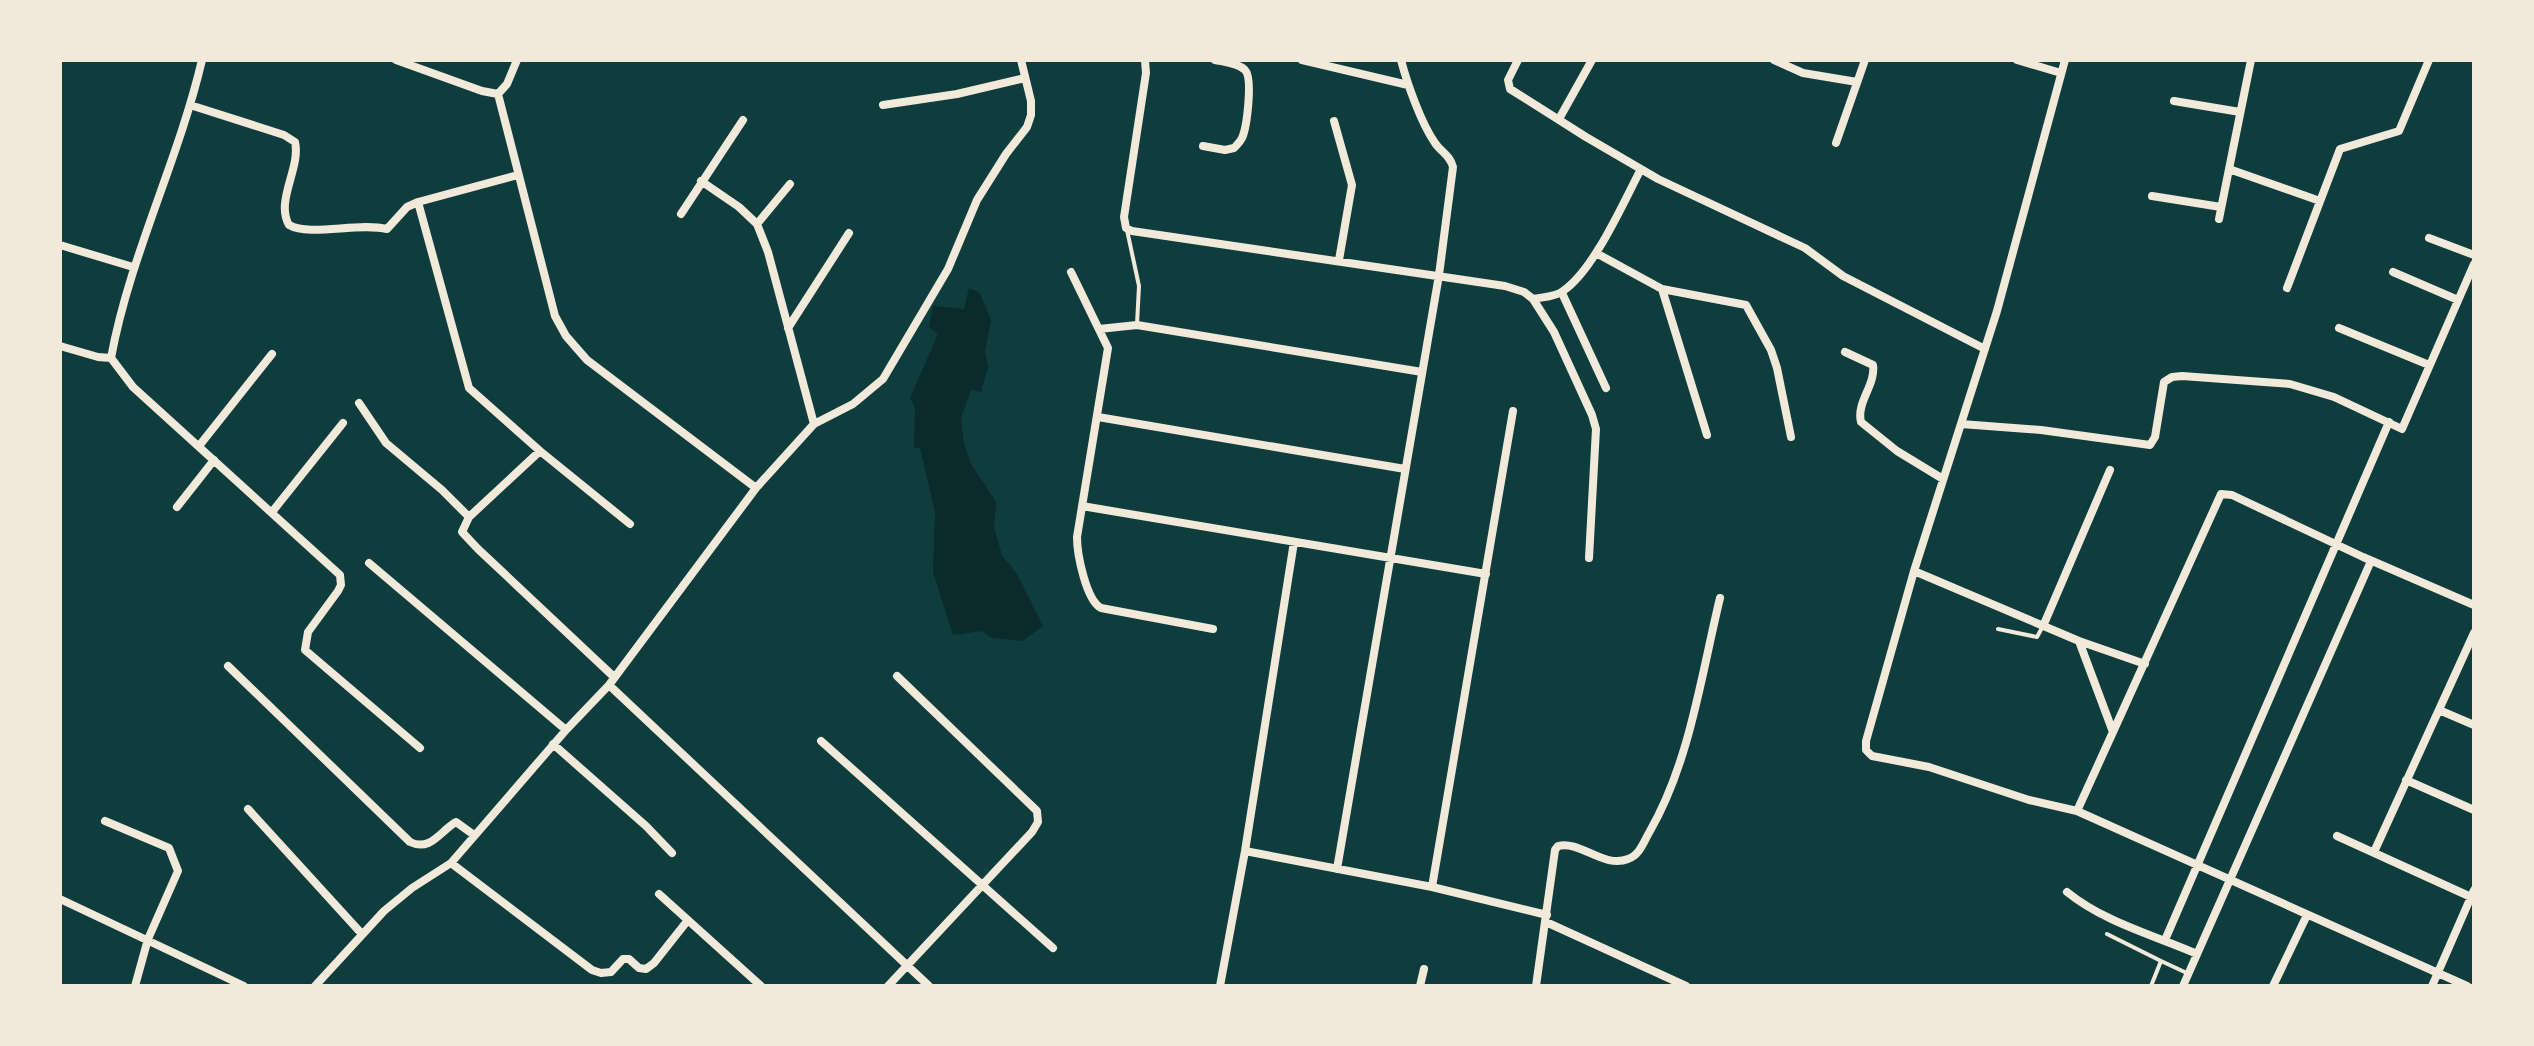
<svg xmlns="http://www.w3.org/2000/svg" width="2534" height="1046" viewBox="0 0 2534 1046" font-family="'Asap Condensed',sans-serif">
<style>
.water{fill:#0a2a2b}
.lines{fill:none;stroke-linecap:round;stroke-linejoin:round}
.service{stroke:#f1e9da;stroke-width:4}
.minor{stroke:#f1e9da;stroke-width:8}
</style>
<rect width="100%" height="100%" fill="#0f3d3e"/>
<!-- water -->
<path class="water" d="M969,288L979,292L991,320L985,351L988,367L981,392L971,390L961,418L964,443L971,464L996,502L994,528L1002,555L1017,574L1043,626L1022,641L992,638L982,631L953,635L933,572L935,512L920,448H914L915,408L910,398L938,334L929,327L933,306L964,309Z"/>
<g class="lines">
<!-- service -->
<path class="service" d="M1127,230L1139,286L1137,324
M1998,629L2037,637L2043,626
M2107,934L2161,961
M2151,986L2161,961L2189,974"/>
<!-- minor -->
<path class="minor" d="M202,60C178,162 130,255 111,358L133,387L340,575L341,585L338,591L308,632L305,650L420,748
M396,60L482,91L498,94
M1145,60L1146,73L1124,217L1126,228L1132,231L1505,286L1524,292L1533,299L1554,332L1592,415L1596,429L1589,558
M1302,60L1408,85
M1518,60L1508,80L1510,89L1586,137L1658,179L1805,248L1843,276L1985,349
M1774,60L1803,73L1857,82
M2017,60L2061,73
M2065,60L1997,311L1914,571L1866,741V750L1872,756L1929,767L2029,800L2077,811L2467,986
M2251,60L2229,169L2320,201
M498,94L555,316L566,336L587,360L756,488
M498,94L507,84L517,60
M2174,101L2240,112
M190,105L284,135L295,142C301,168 275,201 289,225C310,237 358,222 387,229L407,207L418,202L518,175
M883,105L957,94L1025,78
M1559,119L1592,60
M1334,121L1352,185L1339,260
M1836,143L1865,60
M1203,146L1225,150L1234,148C1237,145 1240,142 1242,138C1247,127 1253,78 1245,70C1238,63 1224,62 1215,60
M701,181L739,207L757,224L768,252L814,424
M2152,196L2221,207
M418,202L469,388L540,451L630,524
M681,214L743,120
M2219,219L2229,169
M757,224L790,184
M2429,238L2474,255
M60,245L133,267
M1596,253L1662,289L1746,305L1771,350L1777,368L1791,437
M1071,272L1108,348L1077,537C1077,554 1086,600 1101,608L1213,629
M2393,272L2458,300
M2287,288L2340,149L2399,131L2429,60
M1662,289L1707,435
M1562,293L1606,388
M1533,299C1542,297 1556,297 1563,291C1594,270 1623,203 1641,169
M788,328L849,233
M2339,328L2429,365
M1099,329L1137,325L1422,372
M60,346L98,357L111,358
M1845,352L1873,365C1876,385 1856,402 1861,422L1897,451L1943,479
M359,403L386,443L442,490L469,517L462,532L478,549L614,677
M1098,417L1405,469
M1961,424L2041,430L2150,445L2155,437L2164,382L2172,377L2182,376L2290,384L2334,397L2402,429L2474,264
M199,446L272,354
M1082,506L1486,574
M177,507L214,460
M272,512L343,423
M469,517L540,451
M369,563L566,730
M1914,571L2079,641L2113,732L2077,811
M2044,624L2110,470
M2079,641L2145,664
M228,666L410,842C431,852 440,831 456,822L474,835
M609,685L929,986
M2439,710L2474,725
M2113,732L2221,494L2232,495L2363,557L2474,605
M821,741L1053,948
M553,744L646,826L672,853
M2406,780L2474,810
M248,809L361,933
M105,821L169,848L178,871L148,939L135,986
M2337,836L2471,897
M1245,851L1432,887L1547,915
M2374,852L2474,633
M451,863L592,970L601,973L611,972L623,959H629L639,968L646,969L654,963L688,920
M1337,869L1439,275L1453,167C1450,155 1441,152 1435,143C1421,123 1407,83 1401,60
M1432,887L1513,411
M2067,892C2104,922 2153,935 2197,954
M659,894L761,986
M60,899L244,986
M1546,922L1686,986
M2165,940L2389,422
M315,986L384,911L412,888L451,863L566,730L609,685L756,488L814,424L853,404L883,379L948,269L977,200L1006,154L1027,127L1031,115V101L1021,60
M888,986L1032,832L1038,822L1037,811L897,676
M1220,986L1245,851L1294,542
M1420,986L1424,969
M1536,986L1555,850L1558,846C1580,840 1604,869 1628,859C1640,855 1644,841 1650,831C1690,761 1701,676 1720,598
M2183,986L2371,561
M2273,986L2307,915
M2432,986L2474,890"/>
</g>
<!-- border -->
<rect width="2534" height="1046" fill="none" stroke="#f1e9da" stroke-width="124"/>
</svg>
